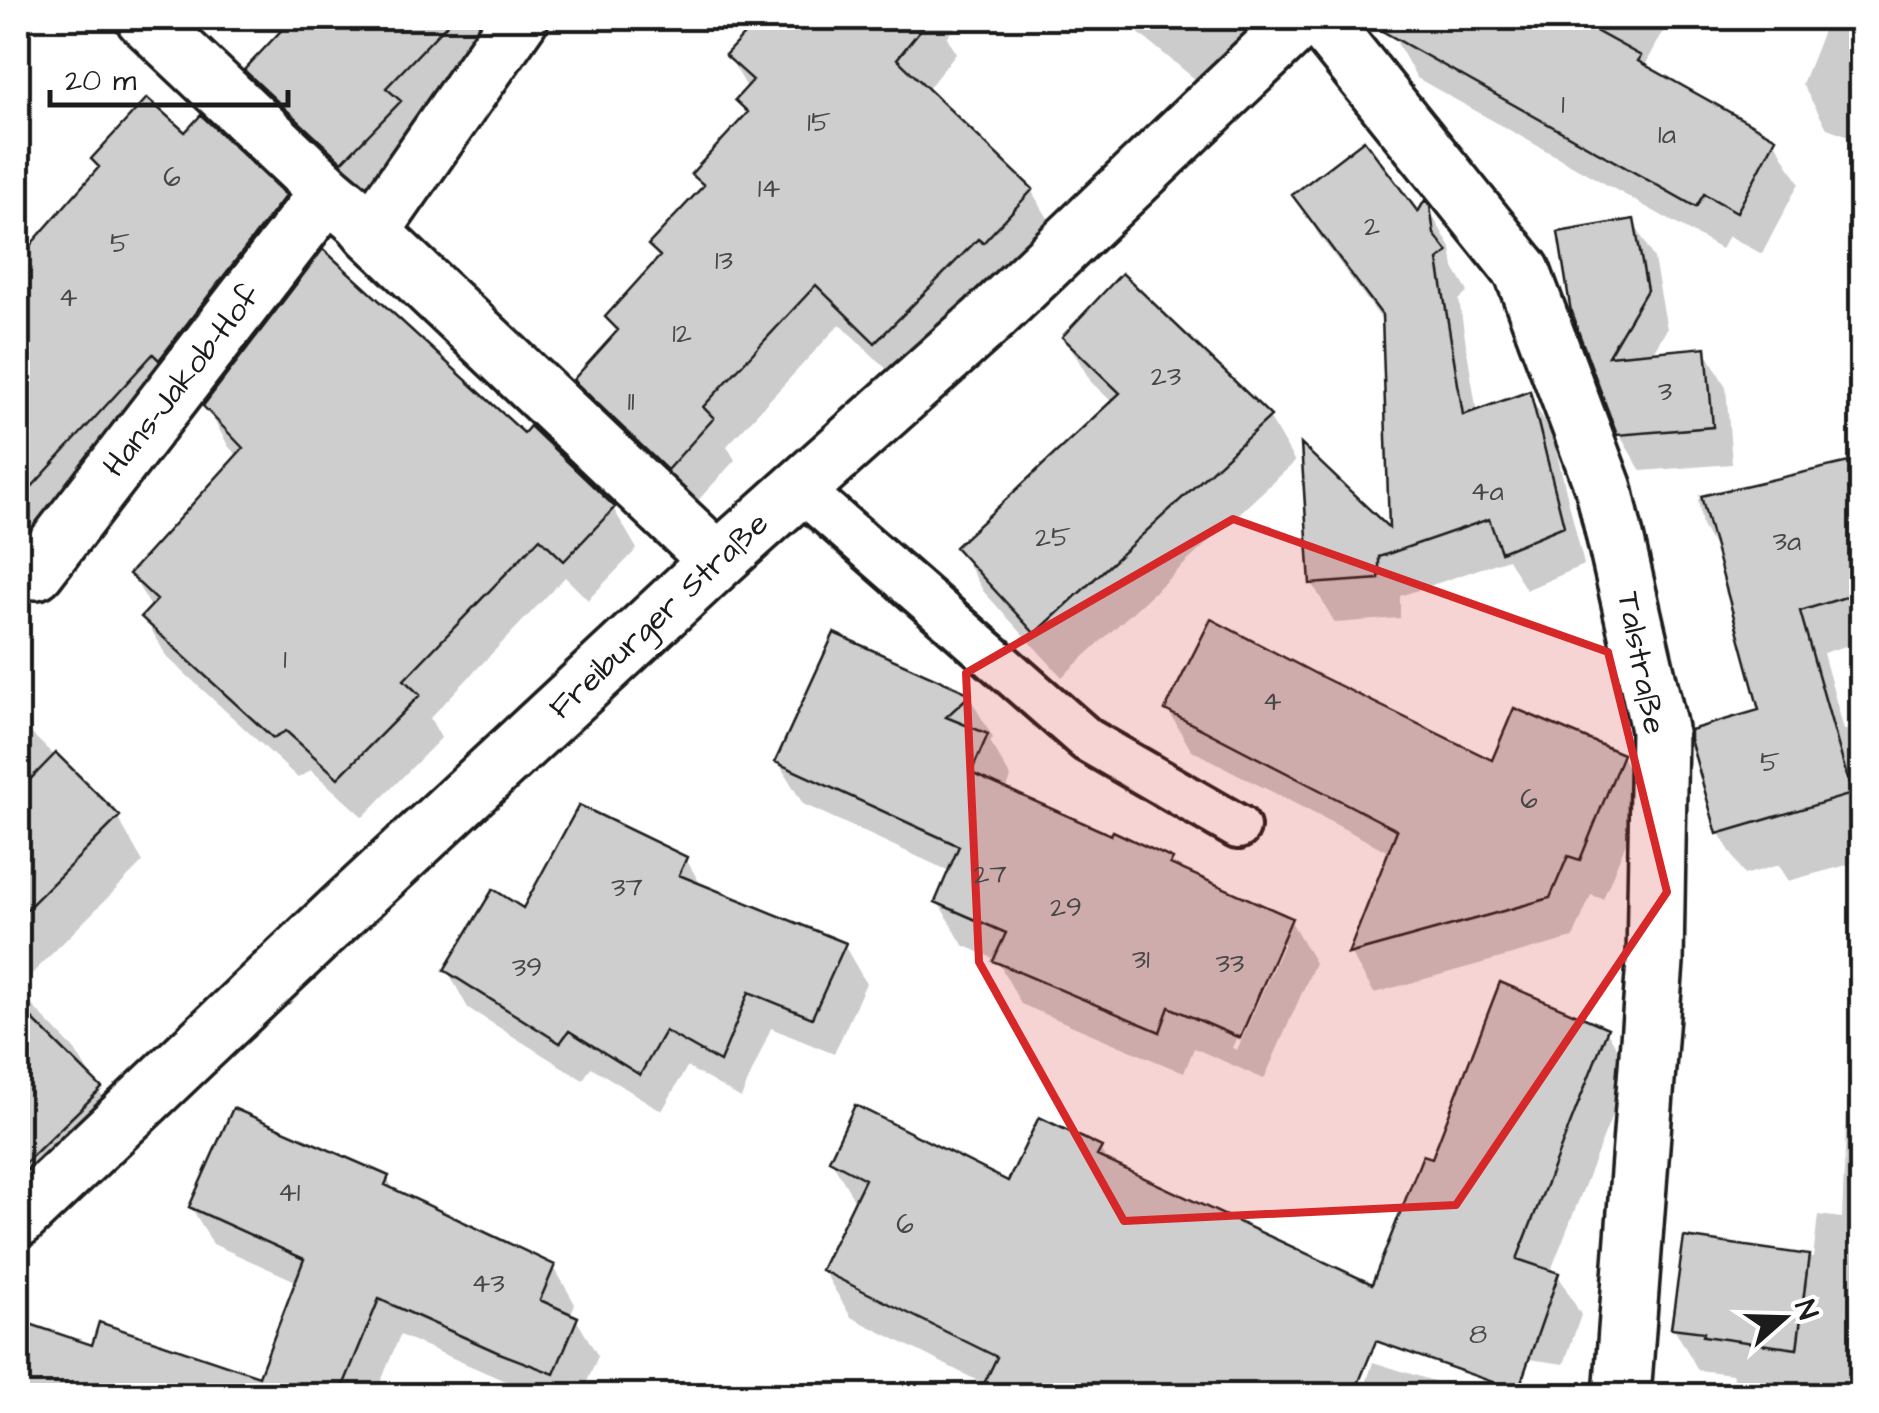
<svg xmlns="http://www.w3.org/2000/svg" width="1879" height="1413" viewBox="0 0 1879 1413" font-family="'Architects Daughter',sans-serif">
<style>
.shadow{fill:#0003;fill-rule:evenodd}
.building{fill:#cecece;stroke:#1c1c1c;stroke-width:2.5}
.lines{fill:none;stroke-linecap:round;stroke-linejoin:round}
.lane-casing{stroke:#1c1c1c;stroke-width:50}
.street-casing{stroke:#1c1c1c;stroke-width:62}
.secondary-casing{stroke:#1c1c1c;stroke-width:62}
.lane{stroke:#fff;stroke-width:42}
.street{stroke:#fff;stroke-width:55}
.secondary{stroke:#fff;stroke-width:55}
.marked{fill:#d62828;fill-opacity:0.2;stroke:#d62828;stroke-width:8;stroke-linejoin:round}
.labels{text-anchor:middle;dominant-baseline:central;stroke-width:8;stroke-linejoin:round;paint-order:stroke}
.number-label{font-size:28px;fill:#484848}
.street-label{font-size:32px;fill:#1c1c1c;stroke:#fff}
</style>
<rect width="100%" height="100%" fill="#fff"/>
<filter id="ink" filterUnits="userSpaceOnUse"><feTurbulence type="fractalNoise" baseFrequency=".01" numOctaves="2"/><feDisplacementMap in="SourceGraphic" scale="20" xChannelSelector="R" yChannelSelector="G"/><feConvolveMatrix kernelMatrix="1 2 1 2 8 2 1 2 1" color-interpolation-filters="sRGB"/></filter>
<g filter="url(#ink)">
<!-- shadow -->
<path class="shadow" d="M296,18H499L369,206L273,114L247,70Z
M764,18H963L947,37L956,53L927,90L1031,190L1055,230L899,381L840,324L727,446L735,460L691,508L599,420L576,380L618,334L608,317L660,261L651,245L703,189L694,174L747,116L738,100L748,89L728,55Z
M1120,18H1264L1206,88Z
M1402,18H1671L1644,67L1774,140L1799,183L1762,254L1729,236L1721,249L1417,78L1392,34Z
M1828,18H1862V141L1827,128L1802,84Z
M185,136L284,197L310,242L18,555V280L52,241L100,170L94,160Z
M1296,195L1419,217L1428,208L1451,248L1454,268L1468,292L1459,300L1477,413L1529,395L1552,433L1584,565L1526,590L1508,559L1400,596V618L1335,623L1312,583L1392,534L1385,324L1318,234Z
M1633,221L1654,259L1667,329L1651,355L1705,350L1726,387L1732,464L1641,471L1619,434L1573,311Z
M1065,337L1269,417L1295,462L1062,677L984,592L958,547L1113,403L1091,382Z
M206,406L613,508L637,549L588,600L565,577L430,718L441,738L363,817L311,770L298,778L167,657L144,617L152,609L132,575L239,457L229,447Z
M1862,462V641L1823,653L1844,730L1862,729V861L1788,881L1779,865L1744,875L1719,833L1762,712L1720,558L1702,526L1698,499Z
M969,696L993,738L990,741L1011,778L1006,791L1112,838L1171,861L1176,870L1290,920L1315,963L1264,1079L1194,1048L1184,1073L1021,1004L997,960L963,945L938,902L951,872L803,804L778,762ZM1278,943H1284L1237,1050L1232,1048Z
M1168,710L1494,763L1622,756L1645,796L1603,899L1591,895L1573,938L1374,993L1351,954L1391,853L1191,750Z
M31,733L118,818L143,862L18,988V747Z
M686,859L702,887L844,945L866,983L834,1054L771,1028L741,1098L687,1067L662,1111L591,1067L583,1080L468,1008L447,970L523,911Z
M18,991L75,1050L125,1134L46,1211L18,1181Z
M1606,1030L1630,1070L1550,1273L1558,1275L1581,1315L1564,1364L1416,1343Z
M1848,1079H1862V1396L1734,1379L1732,1374L1698,1370L1674,1328L1687,1240L1813,1258L1818,1215L1842,1218Z
M1100,1149L1109,1164L986,1385L851,1317L823,1270L856,1203L831,1160L1009,1184Z
M387,1178L396,1193L554,1267L575,1304L570,1316L576,1319L598,1356L581,1396H539L400,1335L375,1396H18V1322L94,1348L260,1379L298,1282L213,1244L191,1207Z
M1373,1362L1481,1396H1362Z
M774,1389L788,1396H771Z"/>
<!-- building -->
<path class="building" d="M293,18H453L386,88L401,101L342,162L244,70Z
M760,18H930L897,59L1033,189L983,243L978,239L875,343L816,285L703,407L714,418L667,470L573,380L618,330L605,317L660,256L648,245L704,185L691,174L748,112L735,100L753,80L725,55Z
M1359,18H1572L1641,56L1638,61L1776,138L1737,212L1704,194L1696,207Z
M147,98L185,132L201,115L286,195L159,360L153,354L18,502V259L99,167L91,159Z
M1364,140L1418,212L1425,200L1430,206L1434,234L1448,252L1438,260L1463,415L1530,391L1564,526L1501,552L1489,519L1379,557V579L1310,584L1301,444L1389,528L1382,315L1292,195Z
M1634,219L1647,290L1608,356L1706,347L1713,427L1617,435L1571,312L1558,232Z
M323,249L524,433L530,426L615,507L564,561L540,538L404,680L420,695L338,778L286,731L273,738L141,617L157,600L129,574L243,448L203,406Z
M1122,273L1271,416L1035,634L955,547L1120,393L1062,337Z
M1862,459V592L1800,611L1852,794L1717,834L1690,739V730L1759,710L1701,496Z
M1211,619L1316,674L1492,760L1514,708L1623,754L1580,860L1568,856L1550,898L1348,954L1397,830L1165,710Z
M834,633L971,694L946,717L988,734L971,773L1111,835L1113,831L1173,859L1170,864L1292,918L1240,1038L1169,1007L1160,1032L993,961L1006,933L935,902L959,846L775,762Z
M56,753L120,816L18,918V792Z
M579,805L687,857L679,875L846,943L812,1018L749,992L720,1062L665,1031L640,1075L569,1031L560,1043L444,970L493,889L523,908Z
M1500,982L1608,1028L1517,1259L1559,1273L1518,1391L1376,1341L1353,1396H978L997,1357L821,1270L865,1179L829,1160L855,1105L1008,1181L1039,1117L1102,1147L1097,1156L1372,1284L1423,1155L1432,1158Z
M18,1005L102,1088L18,1170Z
M233,1108L389,1176L385,1185L555,1265L540,1300L578,1317L554,1374L497,1352L379,1299L339,1396H18V1320L92,1345L99,1322L259,1376L304,1259L189,1207Z
M1684,1237L1809,1255L1797,1349L1703,1336L1704,1332L1671,1328Z"/>
<g class="lines">
<!-- lane casing -->
<g class="lane-casing">
<path id="lane" d="M798,487L1087,740L1238,827"/>
</g>
<!-- street casing -->
<g class="street-casing">
<path id="street" d="M144,18L328,192L361,220L371,232L718,561
M1319,18L1522,271L1604,489L1659,729L1655,962L1622,1396
M371,232L520,18
M36,571L328,192"/>
</g>
<!-- secondary casing -->
<g class="secondary-casing">
<path id="secondary" d="M18,1219L342,911L718,561L986,321L1303,18"/>
</g>
<!-- lane -->
<use href="#lane" class="lane"/>
<!-- street -->
<use href="#street" class="street"/>
<!-- secondary -->
<use href="#secondary" class="secondary"/>
</g>
</g>
<!-- marked area -->
<path class="marked" d="M1233,519L1608,652L1667,892L1456,1205L1124,1221L979,962L966,673Z"/>
<g class="labels">
<!-- number labels -->
<g class="number-label">
<text x="1563" y="104">1</text>
<text x="819" y="122">15</text>
<text x="1667" y="134">1a</text>
<text x="172" y="177">6</text>
<text x="769" y="188">14</text>
<text x="1372" y="226">2</text>
<text x="120" y="243">5</text>
<text x="724" y="260">13</text>
<text x="68" y="297">4</text>
<text x="682" y="333">12</text>
<text x="1166" y="376">23</text>
<text x="1665" y="391">3</text>
<text x="631" y="401">11</text>
<text x="1487" y="491">4a</text>
<text x="1053" y="537">25</text>
<text x="1787" y="541">3a</text>
<text x="285" y="659">1</text>
<text x="1272" y="701">4</text>
<text x="1770" y="762">5</text>
<text x="1529" y="799">6</text>
<text x="990" y="874">27</text>
<text x="627" y="887">37</text>
<text x="1066" y="907">29</text>
<text x="1141" y="959">31</text>
<text x="1230" y="963">33</text>
<text x="527" y="967">39</text>
<text x="289" y="1192">41</text>
<text x="905" y="1224">6</text>
<text x="488" y="1283">43</text>
<text x="1478" y="1334">8</text>
</g>
<!-- street labels -->
<g class="street-label">
<text transform="translate(182 381) rotate(-52)">Hans-Jakob-Hof</text>
<text transform="translate(659 616) rotate(-43)">Freiburger Straße</text>
<text transform="translate(1641 663) rotate(79)">Talstraße</text>
</g>
</g>
<!-- margin -->
<rect width="1879" height="1413" fill="none" stroke="#fff" stroke-width="60"/>
<rect x="30" y="30" width="1819" height="1353" fill="none" stroke="#1c1c1c" stroke-width="4" filter="url(#ink)"/>
<!-- north arrow -->
<g transform="translate(1784 1318) rotate(70)" stroke="#ffffff" stroke-width="8" paint-order="stroke">
<path d="M0-8L18 38L0 25L-18 38Z" fill="#1c1c1c"/>
<text y="-15" font-size="28" font-weight="bold" text-anchor="middle" fill="#1c1c1c">N</text>
</g>
<!-- scale -->
<path d="M50 90v15h238v-15" fill="none" stroke="#1c1c1c" stroke-width="5"/>
<text x="65" y="90" font-size="30" fill="#1c1c1c" stroke="#ffffff" stroke-width="8" paint-order="stroke">20 m</text>
</svg>
